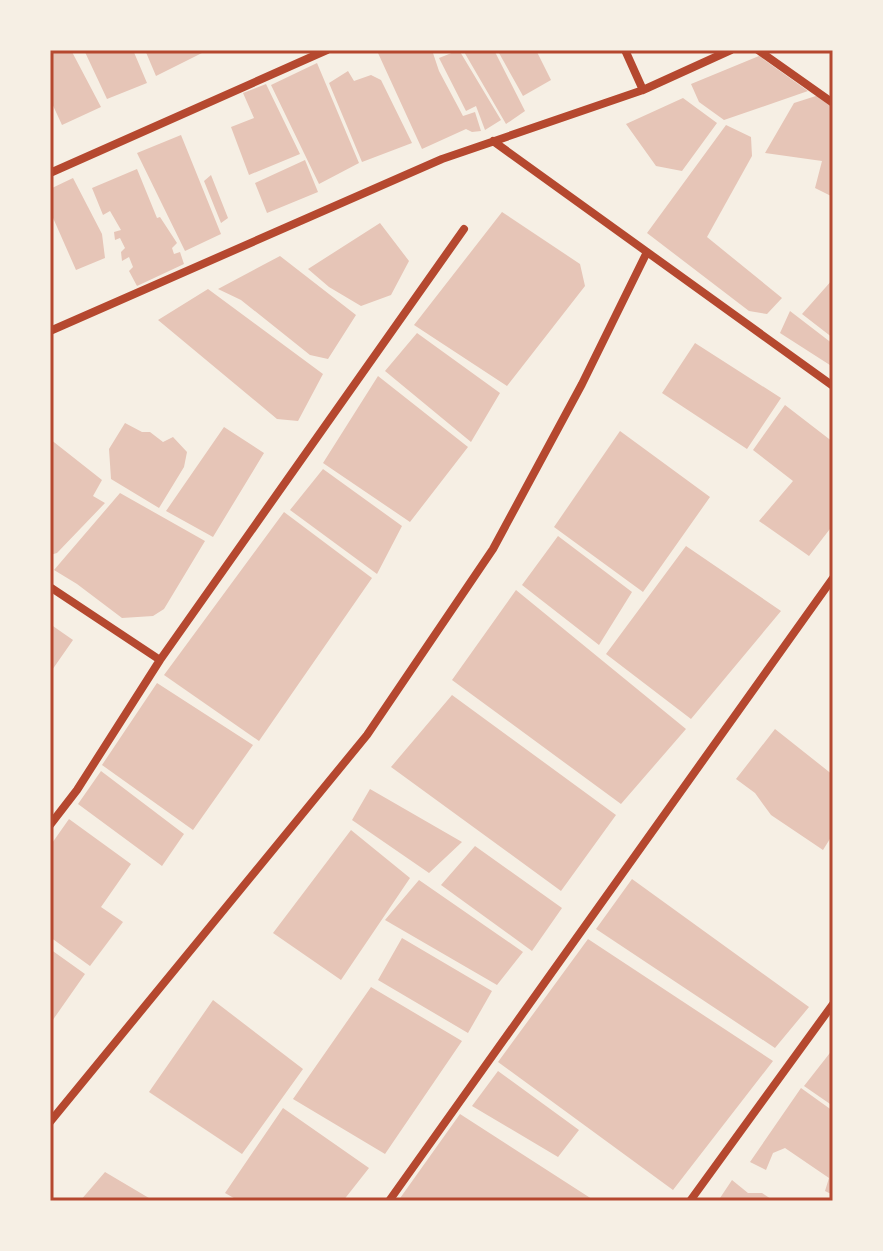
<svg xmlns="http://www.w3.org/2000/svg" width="883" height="1251" viewBox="0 0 883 1251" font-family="Cabin,sans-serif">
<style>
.building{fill:#e6c5b7}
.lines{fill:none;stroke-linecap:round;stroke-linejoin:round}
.minor{stroke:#b5482f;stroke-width:8}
.neatline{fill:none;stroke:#b5482f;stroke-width:3}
</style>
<rect width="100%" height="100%" fill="#f6efe4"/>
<!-- building -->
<path class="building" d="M50,50H71L101,107L62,125L50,99Z
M84,50H133L147,83L107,99Z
M145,50H208L156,76Z
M384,50H432L439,71L463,116L475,112L481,131L472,132L466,129L422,149L378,53Z
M459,50L501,120L485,130L476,106L466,111L439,58Z
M463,50H494L525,111L506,124Z
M505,50H536L551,80L523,96L499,53Z
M759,56L808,91L724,120L699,102L691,84Z
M317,63L359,163L319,184L271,85Z
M348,71L354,81L371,75L381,80L412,143L362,162L329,83Z
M266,84L300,154L249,175L231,127L254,118L243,93Z
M819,95L833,106V197L815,188L822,161L765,153L794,103Z
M683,98L717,123L682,171L656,166L626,124Z
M726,125L751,137L752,156L707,237L782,298L767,314L749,311L647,233Z
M181,135L221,234L185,251L137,153Z
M305,160L318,192L267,213L255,183Z
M137,169L157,218L160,217L177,243L172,248L174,254L180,252L184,264L137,286L129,271L133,267L129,257L122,261L121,252L125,248L120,238L115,240L114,232L121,230L110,211L103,215L92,188Z
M211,175L228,218L221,223L204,181Z
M73,178L102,234L105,258L76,270L50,211V189Z
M502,212L580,264L585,286L507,386L414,325Z
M380,223L409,261L391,295L361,306L329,287L308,269Z
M280,256L356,315L328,359L310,355L241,300L218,289Z
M833,279V338L802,314Z
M208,289L323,374L298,421L277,419L158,320Z
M790,311L833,344V367L780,333Z
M417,333L500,393L471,442L385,371Z
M695,343L781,398L747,449L662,393Z
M378,376L468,447L410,522L323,463Z
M785,405L833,442V525L809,556L759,521L793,481L753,450Z
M125,423L142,432H150L163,442L173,437L187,452L184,467L159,508L111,479L109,449Z
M224,427L264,453L213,537L166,511Z
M620,431L710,497L643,592L554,527Z
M50,439L102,480L93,496L105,503L57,553L50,555Z
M323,469L402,526L377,574L290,510Z
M120,493L205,541L164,609L153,616L122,618L77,584L54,570Z
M284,512L372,578L259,741L164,675Z
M558,536L632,592L599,645L522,585Z
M686,546L781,611L691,719L606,654Z
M516,590L686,729L621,804L452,680Z
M50,624L73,640L50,673Z
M157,683L253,745L193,830L102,765Z
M452,695L616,815L561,891L391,767Z
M775,729L833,775V834L823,850L771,815L755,793L736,779Z
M101,771L184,834L162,866L78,804Z
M370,789L462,842L429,873L352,820Z
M69,819L131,864L101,907L123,922L90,966L50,937V846Z
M351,830L410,878L341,980L273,933Z
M475,846L562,908L532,951L441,885Z
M632,879L809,1007L775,1048L596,929Z
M419,880L523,952L497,985L385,920Z
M402,938L492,991L468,1033L378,980Z
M588,939L773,1061L673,1190L498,1062Z
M50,949L85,974L50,1024Z
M371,987L462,1041L385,1154L293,1099Z
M213,1000L303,1069L242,1154L149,1092Z
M833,1049V1106L804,1086Z
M498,1071L579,1130L558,1157L472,1106Z
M801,1088L833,1111V1195L825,1191L829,1178L785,1148L773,1153L766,1170L750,1162Z
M283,1108L369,1168L343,1201H239L225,1193Z
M460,1114L595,1201H398Z
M105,1172L154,1201H80Z
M732,1180L748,1193H762L774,1201H718Z"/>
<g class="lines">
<!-- minor -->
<path class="minor" d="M625,50L643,90
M758,50L833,103
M493,141L833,386
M50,173L327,50
M50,331L442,159L643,90L731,50
M50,587L160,660
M50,825L77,790L160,660L464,229
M50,1122L367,735L493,549L582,384L647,252
M389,1201L833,578
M690,1201L833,1004"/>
</g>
<!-- border -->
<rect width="883" height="1251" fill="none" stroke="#f6efe4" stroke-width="104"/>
<rect x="52" y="52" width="779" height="1147" class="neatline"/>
</svg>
